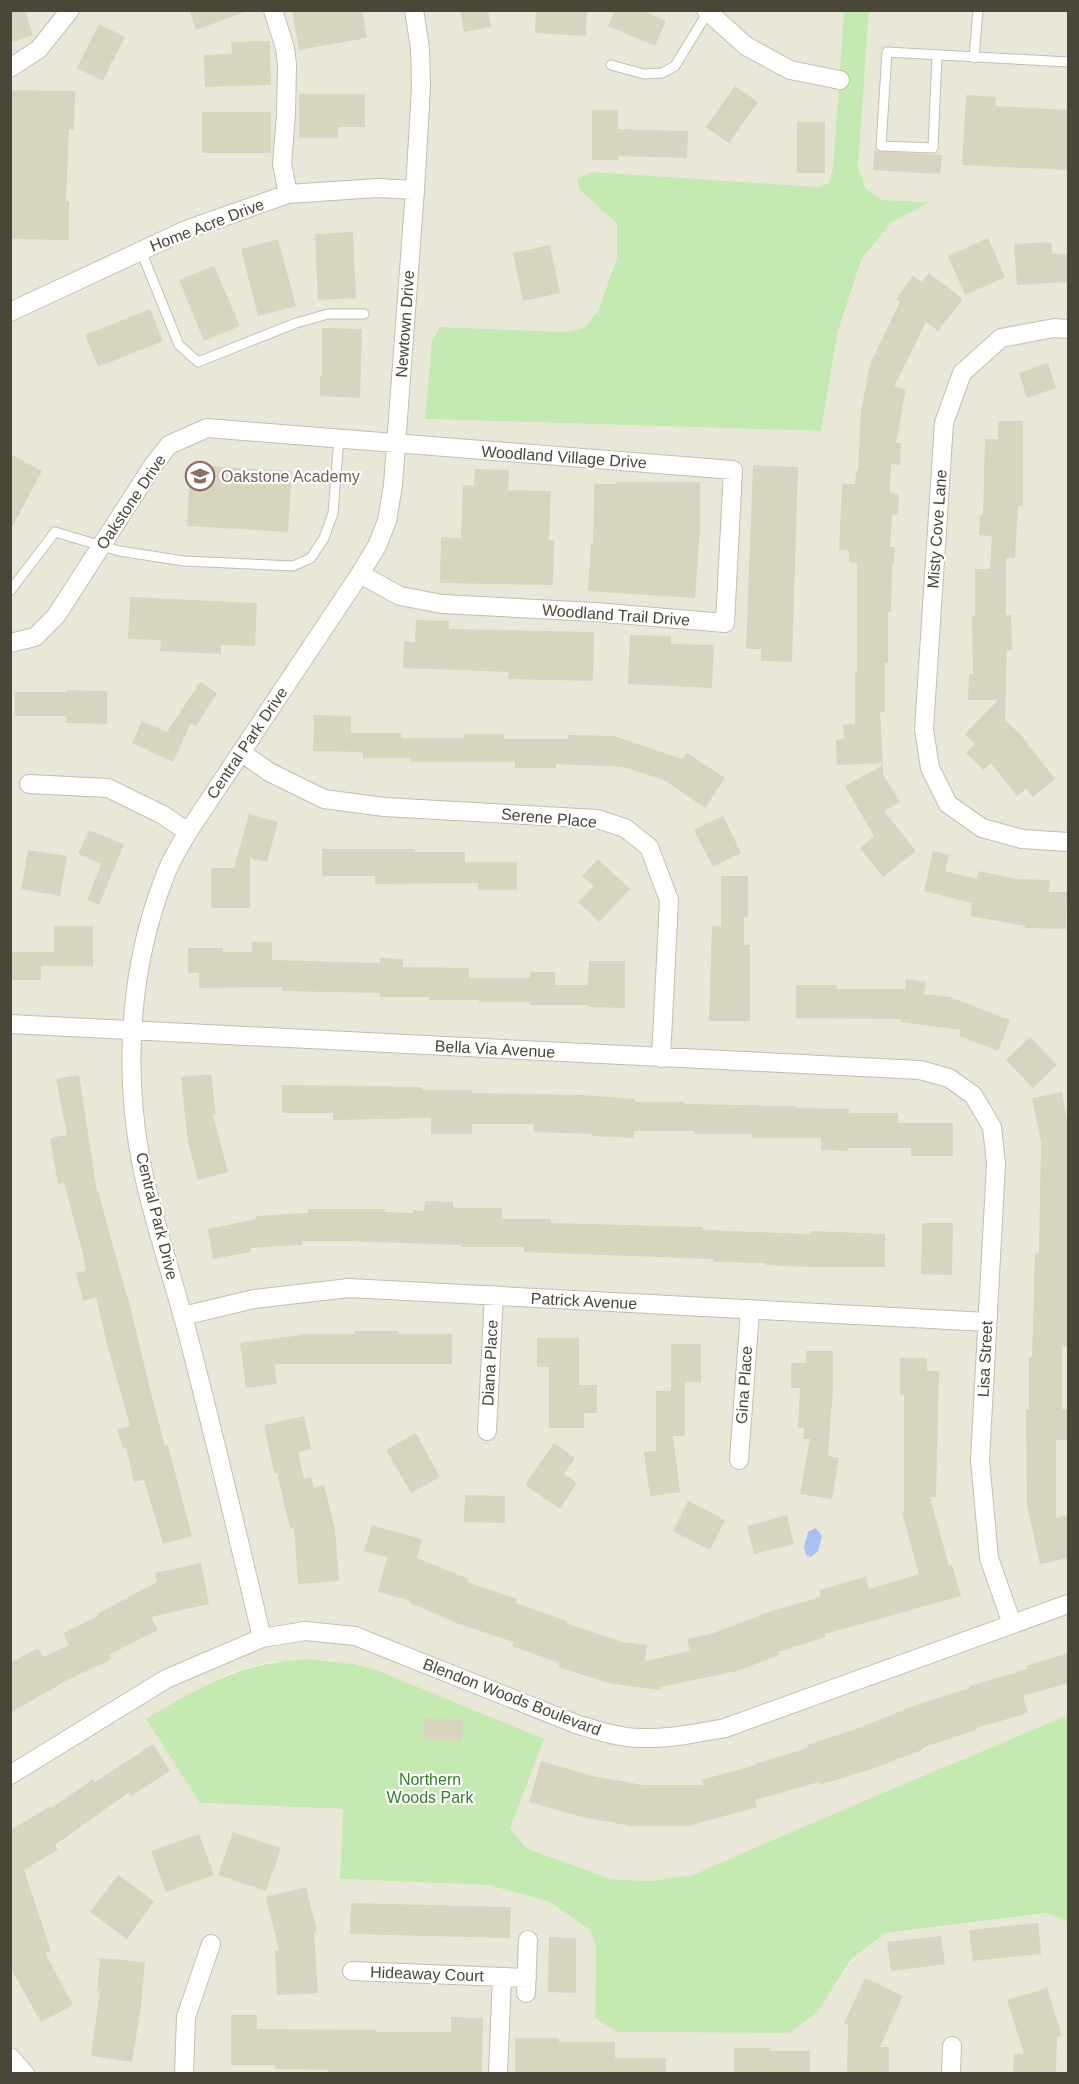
<svg xmlns="http://www.w3.org/2000/svg" width="1079" height="2084" viewBox="0 0 1079 2084" font-family="Helvetica,sans-serif">
<style>
.residential{fill:#e9e8d8}
.green{fill:#c4eab2}
.water{fill:#a6c1f2}
.building{fill:#d7d4bf}
.lines{fill:none;stroke-linecap:round;stroke-linejoin:round}
.service-casing{stroke:#c1bfac;stroke-width:11}
.minor-casing{stroke:#c1bfac;stroke-width:20}
.service{stroke:#fff;stroke-width:9}
.minor{stroke:#fff;stroke-width:18}
.labels{text-anchor:middle;dominant-baseline:central;stroke-width:4.5;stroke-linejoin:round;paint-order:stroke}
.street-label{font-size:16px;fill:#4a4738;stroke:#fff}
.education-label{font-size:16px;fill:#785e54;stroke:#fff;text-anchor:start}
.park-label{font-size:16px;fill:#347e28;stroke:#fff}
</style>
<rect width="100%" height="100%" fill="#f5f5ea"/>
<!-- residential -->
<path class="residential" d="M11,11H844L833,168L829,183L817,187L579,189L617,224V258L598,311L584,328L565,332L440,327L425,419L821,431L838,331L862,258L892,222L929,202L883,200L866,189L858,166L869,11H1068V1715L807,1825L693,1875L649,1881L611,1879L526,1848L354,1664L308,1659L266,1663L227,1674L192,1692L200,1803L343,1809L340,1879L488,1885L550,1902L590,1930L596,1947L595,2018L818,2012L851,1961L885,1933L1046,1913L1068,1922V2073L11,2074Z"/>
<!-- green -->
<path class="green" d="M844,11H869L858,167L866,189L883,200L930,202L892,222L862,258L838,331L821,431L425,419L432,341L440,327L565,332L584,328L598,311L617,258V224L579,189L577,179L592,172L817,187L829,183L833,168Z
M308,1659L354,1664L376,1670L544,1739L510,1828L526,1848L611,1879L649,1881L693,1875L807,1825L1068,1715V1922L1046,1913L885,1933L850,1961L818,2012L789,2033L617,2032L595,2018L596,1947L590,1930L550,1902L488,1885L340,1879L343,1809L200,1803L146,1719C204,1685 238,1663 308,1659Z"/>
<!-- water -->
<path class="water" d="M816,1528L822,1536L818,1551L811,1557L806,1555L804,1547L808,1532Z"/>
<!-- building -->
<path class="building" d="M10,10H25L33,35L10,43Z
M189,10H244V12L196,30Z
M292,10H362L367,38L299,50Z
M460,10H488L491,27L464,32Z
M536,10H587L586,36L535,33Z
M615,10H642L666,21L655,46L608,26Z
M99,24L125,37L113,61H111V64L103,81L77,68Z
M270,41L271,85L205,87L204,55L232,54L231,42Z
M735,86L758,102L729,143L706,127Z
M10,90L75,91L74,130L69,129L66,201H69V240L10,239Z
M299,94H365V127H338V138H299Z
M966,95L996,97L995,106L1068,110V170L962,165Z
M592,110H618V129L688,131L687,158L618,156V160H592Z
M202,112H271V153H202Z
M797,122H825V173H797Z
M874,151L942,155L940,174L873,170Z
M353,232L356,298L318,300L315,234Z
M988,238L1005,277L965,295L948,256Z
M278,239L296,306L258,316L241,249Z
M1051,242L1052,254H1068V282L1017,285L1014,244Z
M550,245L560,293L523,301L513,253Z
M214,266L240,326L204,341L179,280Z
M929,273L963,299L938,331L926,322L894,387L906,389L896,443H901L900,465L891,464L890,493L899,494L898,515H892L890,547H895L894,565H892L891,612H888V663H885V712H880L883,763L837,765L836,740L844,739L843,725L855,724V671H857V563L849,562V551L839,550L842,484H855L856,471H858L861,411L870,364L900,302L896,299L913,276L922,282Z
M150,309L163,341L98,367L85,335Z
M322,328L362,329L360,398L320,396V376H322Z
M1048,363L1056,388L1027,398L1019,373Z
M998,421H1023V506H1018L1015,558H1006V615H1011L1012,650H1007L1005,720L1020,734L1055,779L1033,797L1026,789L1017,796L991,763L983,770L966,753L975,744L965,734L998,700H968L969,674H973L972,616H975V569H990L992,536L979,535L980,515H983L985,439H998Z
M10,454L42,471L10,531Z
M190,465L292,471L288,532L187,526Z
M753,465L798,467L792,662L761,661V649H746Z
M475,469L509,470L508,490L551,491L549,540H554L553,585L440,583L441,537L461,538L463,485L474,486Z
M616,482H700V529L695,598L588,591L591,544H593L594,484H616Z
M130,597L257,603L255,646L221,645V654L160,651L161,640L128,639Z
M416,620L449,621V629L594,632L593,681L508,679L509,672L403,668L404,641L415,642Z
M630,635L671,636V644L714,645L712,688L628,684Z
M200,682L217,693L196,726L191,723L173,762L132,743L142,721L167,732Z
M67,690L107,691V724L66,723V716H15V692H67Z
M314,715L351,716V733H401V738H464V734H504V739H568V735L614,736L682,759L687,753L725,778L705,808L664,780L623,767L556,764V768H515V762H411V758H363V752L313,751Z
M883,765V774L900,802L884,811L916,851L883,877L860,848L874,836L845,786Z
M249,814L278,822L267,862L250,858V908H211V868H234Z
M723,816L741,853L713,867L694,830Z
M89,830L124,844L99,905L87,900L101,864L78,854Z
M322,849H415V852H465V862H517V890H478V883L375,884V876H322Z
M28,850L67,856L60,896L21,889Z
M933,851L949,855L945,871L977,879L978,871L1017,879L1050,880L1049,892H1067L1066,929L1025,928V926L970,916L972,903L924,891Z
M598,859L630,889L599,922L578,902L594,886L582,876Z
M721,876H748V917H744V945H750V1021H709L712,926H721Z
M54,926H93V966H41V980H10V952H54Z
M252,942H272V960L380,963V958L403,959V967L469,968V978H530V972H555V985H588L589,961H625V1008L588,1007V1005H530V1002H479V1000H429V997H380V993L282,991V987L199,988V973H188V948H223V952H252Z
M906,979L926,982L924,994L950,997L1010,1020L998,1051L959,1036L961,1030L900,1022L901,1019L796,1018V985H837V989H905Z
M1030,1037L1057,1065L1033,1088L1006,1060Z
M211,1074L216,1115H213L228,1172L198,1180L188,1142L181,1077Z
M79,1075L97,1191H98L127,1297H128L150,1389L165,1446H168L192,1536L163,1544L144,1480L134,1482L126,1448L123,1449L117,1429L130,1426L107,1344L96,1297L83,1301L76,1273L86,1271L83,1254L64,1183L58,1184L50,1138L67,1135L56,1079Z
M282,1085L422,1087V1090H472V1093L581,1095L635,1099V1102H684V1104L796,1106V1108L849,1109V1113H898V1123H953V1156H911V1148H848V1151L821,1150V1138H752V1134H695V1131H634V1138L592,1136V1134L534,1132V1124H472V1134H431V1118L333,1120V1113H282Z
M1062,1092L1068,1125V1347H1062V1409H1068V1440H1056V1518L1068,1515V1558L1040,1564L1027,1506L1026,1409H1029V1357H1032L1035,1253H1039L1041,1142L1032,1098Z
M425,1201L453,1202V1208H502V1219H551V1223L703,1227V1230L755,1232L811,1234V1231L885,1234V1267H810L766,1265V1263L713,1262V1259L524,1252V1247H461V1245L349,1241H302V1245L250,1248L251,1252L213,1259L208,1229L256,1219V1216L308,1213V1209H385V1212L413,1213V1210L424,1211Z
M922,1223H953L952,1275L921,1274Z
M355,1331H399V1334H452V1364H274L277,1384L246,1388L240,1343L302,1335V1334H355Z
M537,1338H579V1385H597V1413H584V1428H549V1367H537Z
M671,1344H701V1382H685V1436H673L680,1492L650,1496L644,1452L656,1451V1391H671Z
M806,1351H833V1388L828,1456L839,1458L832,1499L800,1494L810,1439H803L804,1428H798L800,1388H791V1363H806Z
M900,1358H927V1371H939L936,1497H930L949,1566L952,1565L961,1596L825,1634L826,1637L778,1652L779,1655L737,1671L660,1687V1690L608,1683L558,1667L559,1663L512,1646L514,1642L459,1624L410,1603L411,1601L378,1592L387,1557L364,1551L372,1525L422,1539L417,1558L469,1579L467,1582L517,1599L516,1603L567,1621L566,1623L623,1642L647,1645L645,1661L690,1651L687,1639L714,1633L771,1611L821,1597L819,1590L865,1577L869,1589L919,1574L902,1513L904,1512V1395H900Z
M304,1416L311,1449L298,1452L304,1479L311,1477L314,1488L324,1485L335,1529L339,1581L298,1584L294,1528L290,1529L277,1473H274L264,1425Z
M416,1433L440,1477L411,1493L386,1450Z
M554,1443L575,1458L564,1474L577,1483L560,1509L525,1485Z
M465,1495L505,1496V1523L464,1522Z
M688,1501L725,1520L710,1550L673,1531Z
M787,1515L794,1544L754,1554L747,1526Z
M201,1563L209,1604L151,1617L158,1630L109,1655L112,1659L59,1684V1685L10,1713V1663L38,1648L43,1657L69,1645L63,1633L98,1616L97,1614L157,1582L155,1573Z
M1068,1653V1683L1023,1696L1028,1713L976,1728V1730L922,1748V1750L875,1768L820,1785L819,1782L755,1800L757,1807L688,1826H631L582,1817L529,1802L541,1761L592,1776L643,1785H703L701,1780L756,1765L755,1764L808,1748L807,1745L859,1728L916,1705L970,1688L969,1686L1027,1669L1026,1666Z
M425,1718L463,1720L462,1741L424,1740Z
M153,1744L170,1771L131,1796L129,1792L55,1845L58,1850L24,1870L51,1951L45,1953L73,2005L41,2022L10,1967V1830L51,1806L52,1808L93,1779L95,1782Z
M233,1832L281,1848L266,1891L218,1875Z
M199,1834L214,1875L166,1892L151,1851Z
M118,1875L154,1901L127,1939L90,1912Z
M306,1887L317,1931L314,1932L318,1993L277,1995L275,1950H279L266,1897Z
M351,1903L511,1907L510,1938L350,1934Z
M1038,1923L1041,1954L973,1961L969,1930Z
M941,1936L945,1964L891,1971L887,1942Z
M549,1937L576,1938V1993L548,1992Z
M100,1958L145,1962L141,2006L132,2062L91,2056L100,1990L97,1992Z
M865,1978L903,1996L880,2047H889V2073H847L848,2025L844,2023Z
M1047,1988L1062,2036L1057,2037L1056,2073H1013L1014,2054H1024L1007,2000Z
M231,2015H257V2029L376,2030V2032H451V2017L483,2018L482,2073L328,2072V2070L275,2069V2065H231Z
M515,2038H559V2042H615V2058H666V2073H515Z
M734,2048H770V2051H810V2073H734Z"/>
<g class="lines">
<!-- service casing -->
<g class="service-casing">
<path id="service" d="M937,56L933,148L881,146L887,52L1068,62
M974,58L978,10
M611,65L644,74L662,73L675,66L708,12
M141,251L179,345L198,362L296,323L328,314H364
M10,591L55,532L119,551L184,561L293,566L311,558L324,538L333,513L339,438"/>
</g>
<!-- minor casing -->
<g class="minor-casing">
<path id="minor" d="M273,10L285,48L287,65L286,114L282,164L288,194
M706,10L746,46L790,70L840,80
M10,68L39,49L70,10
M10,312L186,230L288,194L377,188L415,190
M1068,329L1054,328L1001,338L962,373L944,423L924,729L930,768L948,804L982,828L1022,839L1068,842
M10,643L35,637L56,616L154,464L169,445L207,428L733,470L725,623L595,612L442,604L400,596L360,574
M241,752L269,772L324,799L384,807L597,819L625,828L649,847L669,900L661,1058
M29,784L108,788L163,815L188,832
M10,1024L920,1070L949,1078L973,1095L992,1127L996,1164L980,1460L989,1558L1012,1624
M183,1316L254,1299L349,1288L987,1322
M487,1431L494,1295
M739,1460L750,1310
M262,1638C239,1541 216,1443 191,1347C178,1295 161,1245 148,1193C122,1090 126,975 165,876C170,861 180,846 188,832L360,574L377,546L387,521L393,485L415,190L421,87L420,48L414,10
M10,1775L166,1679L262,1638L305,1631L355,1636L576,1724C596,1730 619,1738 641,1738C669,1739 698,1733 725,1728L1068,1604
M352,1971L527,1978
M526,1993L528,1940
M10,2057L25,2074
M184,2074L186,2017L211,1944
M498,2074L502,1977
M951,2074L952,2046"/>
</g>
<!-- service -->
<use href="#service" class="service"/>
<!-- minor -->
<use href="#minor" class="minor"/>
</g>
<!-- icons -->
<defs>
<g id="school-ring" transform="scale(1.5)"><circle r="9.5" fill="#fff" stroke="#8d6e63" stroke-width="1.5"/><path d="M0-5L7-2L0 1L-7-2ZM-4 1L0 2.5L4 1V4Q0 6-4 4Z" fill="#8d6e63"/></g>
</defs>
<g fill-rule="evenodd">
<use href="#school-ring" x="200" y="476"/>
</g>
<g class="labels">
<!-- street labels -->
<g class="street-label">
<text transform="translate(207 225) rotate(-21)">Home Acre Drive</text>
<text transform="translate(405 324) rotate(-86)">Newtown Drive</text>
<text transform="translate(564 457) rotate(4)">Woodland Village Drive</text>
<text transform="translate(131 502) rotate(-56)">Oakstone Drive</text>
<text transform="translate(937 529) rotate(-86)">Misty Cove Lane</text>
<text transform="translate(616 615) rotate(4)">Woodland Trail Drive</text>
<text transform="translate(247 743) rotate(-56)">Central Park Drive</text>
<text transform="translate(549 818) rotate(5)">Serene Place</text>
<text transform="translate(495 1049) rotate(3)">Bella Via Avenue</text>
<text transform="translate(157 1216) rotate(76)">Central Park Drive</text>
<text transform="translate(584 1301) rotate(3)">Patrick Avenue</text>
<text transform="translate(985 1359) rotate(-87)">Lisa Street</text>
<text transform="translate(490 1363) rotate(-87)">Diana Place</text>
<text transform="translate(744 1385) rotate(-86)">Gina Place</text>
<text transform="translate(512 1697) rotate(21)">Blendon Woods Boulevard</text>
<text transform="translate(427 1974) rotate(2)">Hideaway Court</text>
</g>
<!-- education labels -->
<g class="education-label">
<text x="221" y="476">Oakstone Academy</text>
</g>
<!-- park labels -->
<g class="park-label">
<text x="430" y="1779">Northern<tspan x="430" dy="18">Woods Park</tspan></text>
</g>
</g>
<!-- border -->
<rect width="1079" height="2084" fill="none" stroke="#4a4738" stroke-width="24"/>
</svg>
